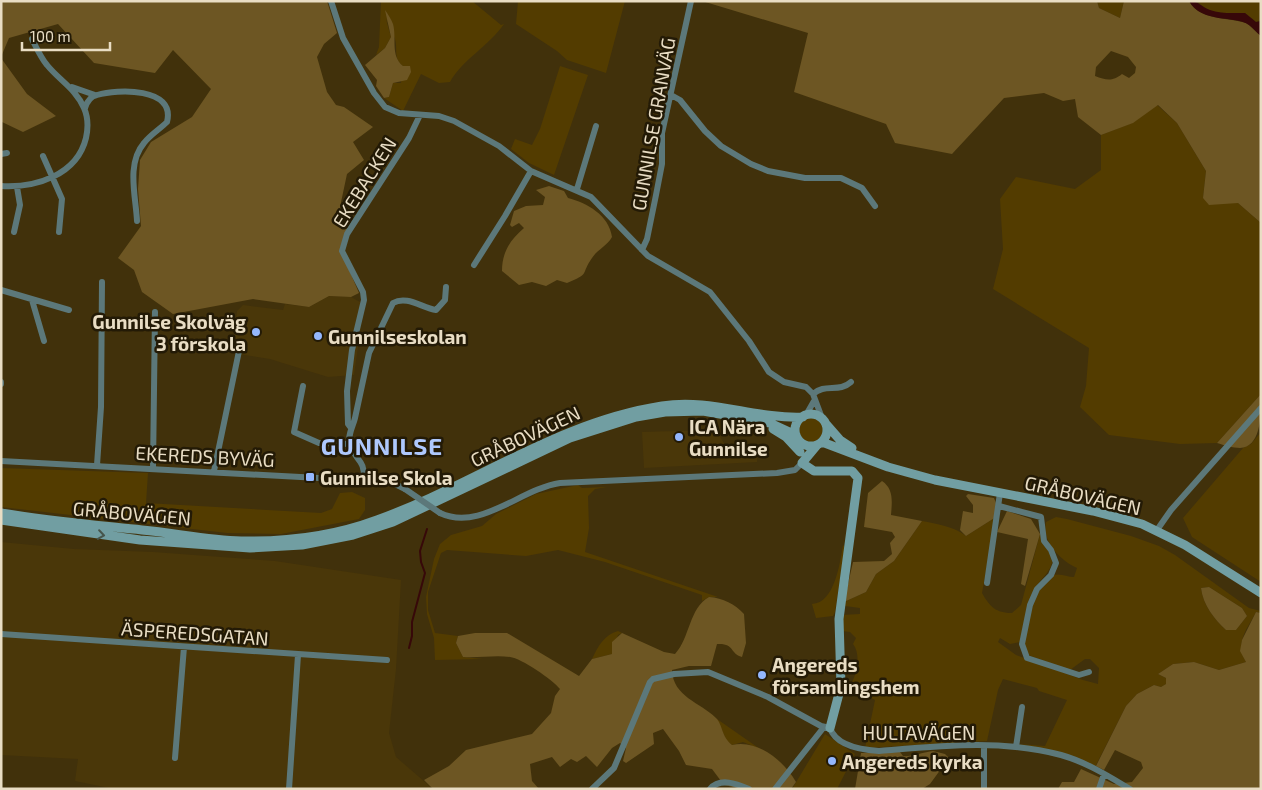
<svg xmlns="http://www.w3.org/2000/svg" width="1262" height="790" viewBox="0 0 1262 790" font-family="'Exo 2',sans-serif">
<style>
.built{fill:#4a3709}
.green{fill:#533c00;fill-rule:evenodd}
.forest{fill:#6d5623;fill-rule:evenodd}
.water{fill:#370809}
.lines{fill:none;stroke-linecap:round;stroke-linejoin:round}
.stream{stroke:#370809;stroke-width:2}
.street{stroke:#5c787a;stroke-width:6}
.secondary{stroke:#719ea2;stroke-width:9}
.street-bridge{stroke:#5c787a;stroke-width:6}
.oneway{stroke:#46554c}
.poi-dot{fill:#94b7fd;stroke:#231a06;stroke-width:2}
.labels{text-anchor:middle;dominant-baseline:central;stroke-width:5;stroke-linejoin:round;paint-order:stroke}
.street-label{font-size:19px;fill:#e9ddc4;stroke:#231a06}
.poi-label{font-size:19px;font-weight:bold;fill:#e9ddc4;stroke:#231a06;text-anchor:start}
.district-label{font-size:24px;font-weight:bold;letter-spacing:1px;fill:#aec8fd;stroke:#231a06}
</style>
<rect width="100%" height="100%" fill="#41310b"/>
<!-- built -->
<path class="built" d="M329,296L351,297L360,302L363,313L354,375L328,377L270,359L233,353L237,311L243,305L283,310L285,304L309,307Z
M709,430L717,431L726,447L757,446V462L644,468L642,432Z
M1,542L74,549L153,552L275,561L401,580L396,669L389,733L396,757L433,789H114L75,781L78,759L1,755Z"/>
<!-- green -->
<path class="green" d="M381,1H472L501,25L504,24C489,46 463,59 450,82L439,83L421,74L403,111L384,98L389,97L393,83H401L403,66C393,58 398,50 395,39C393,32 389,25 386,19L391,37L385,48L376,55L379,47Z
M518,1H625L606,73L567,60L557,51L516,24Z
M1097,1H1124L1120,18L1099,8Z
M1197,1H1261L1259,21L1256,22L1245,13C1227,13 1210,16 1197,1Z
M560,66L588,75L554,175L529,163L511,149L515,139L532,145L540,129Z
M1157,105L1177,123L1206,171L1203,198L1238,203L1261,223V394L1217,443L1180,444L1109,435L1080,407L1086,386L1089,348L993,289L1003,249L1000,199L1016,177L1075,189L1101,170V135L1132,123Z
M799 430a12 12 0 1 1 24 0a12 12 0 1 1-24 0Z
M1261,432V582L1192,537L1183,518L1243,448L1251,444Z
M1,468L148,473L146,503L321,513L332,509L340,493L352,492L365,498V510L359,519L281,534L227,533L1,507Z
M578,485L582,488L607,487L595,489L588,496L589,528L585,552L718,597H709L702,601V595L605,562L558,550L526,556L447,550L441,553L428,592V610L435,633L458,636L456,643L463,657L483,659L435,660L434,638L427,614L426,597L434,559L440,544L451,535L482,526L496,514L536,494Z
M996,517L982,593C990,607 996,613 1012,613L1021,605L1040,534L1053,559C1051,572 1041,578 1035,589C1026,605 1024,625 1020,642L1010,644L1000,638L998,642L1016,655L1083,680L1098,684L1099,668L1090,659H1085L1070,670L1028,655L1024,649C1025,630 1033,582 1054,575C1061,573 1067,577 1074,577L1077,568C1060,560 1042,542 1046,522L1056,517L1067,519L1131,536L1159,546L1175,555L1249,608L1261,611V613L1256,612C1246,631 1235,642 1246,662L1219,670L1194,662L1173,664L1158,674L1166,678V684L1161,687L1154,685L1137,694L1126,706L1096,765L1104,771C1076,758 1049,748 1018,744L1045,746L1067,700L1039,691L1037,688L1003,679L998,690L987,741L865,748L875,700L856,690L852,682C857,673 861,654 853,644L856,638L850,632L842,631V615L860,614V608L845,606L844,602L866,592L876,574L894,561L922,521C937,524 953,526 966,536ZM1209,587L1242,608L1247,616L1236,630H1226C1214,619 1203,605 1201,588Z
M843,545L845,547L835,612L833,616L816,618L812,604C835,603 840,562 843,545Z
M618,631L622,633L618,635L612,654L592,659C598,646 604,635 618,631Z
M717,719L760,749L743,742L732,745L726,740Z
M825,734L855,754L837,789H792Z"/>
<!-- forest -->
<path class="forest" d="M1,1H327L337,33L324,44L317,57L327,92L336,105L344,107L373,127L353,142L364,160L347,174L340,207L348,226L340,249L359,293L351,297L329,296L309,307L253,299L173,314L142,292L134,270L118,258L141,226L138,189L140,160L151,142L192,117L211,89L173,50L155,73L94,63L58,24L9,38L1,57Z
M702,1H1097L1099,8L1120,18L1124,1H1189C1200,21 1228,17 1246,23C1251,26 1256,32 1261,36V223L1238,203L1209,205L1203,198L1206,171L1177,123L1158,105L1133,123L1101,135L1078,117L1075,99L1063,101L1044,93L1004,98L952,154L895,143L886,124L794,92L808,33ZM1111,51L1128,57L1136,67L1135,73L1129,78L1122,74C1112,82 1106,80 1095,76L1096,67Z
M385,10C388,14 391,19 393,24C397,39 390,55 403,66H410L411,72L407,80L393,83L389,97L384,98L376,86L377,80L365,65L385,48L391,37Z
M1,58L27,94L56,116L23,132L2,122Z
M549,186L564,191L568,198C587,203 609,215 612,237C607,246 597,250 592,258C580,275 591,273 567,283L557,280L546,286L532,282L519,285L502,271C502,252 510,240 524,228L519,223L512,227L510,225L514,211L526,206L543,205L545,197L536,190Z
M1261,394C1261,413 1262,447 1240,448C1233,448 1224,445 1217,443Z
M882,481C894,489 892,502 891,515L922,521L894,561L876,574L866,592L844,602L853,562L884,561L892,554L890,543L895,537L892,532L864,527L868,493Z
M968,494L994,498L996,503V517L966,536L960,530L963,511L973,513V505L966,496Z
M1007,511L1031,519L1040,534L1025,586L1021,584L1028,539L997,532Z
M1209,587L1242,608L1247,616L1236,630H1226C1214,619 1203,605 1201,588Z
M709,597C723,598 735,604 744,614L746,643L742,657C729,653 735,643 717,644L711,666H689L672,670C673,697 700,702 716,718C723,725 721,736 732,745C758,739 784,761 796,782L791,789H742L724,785L712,769L686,765L679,751L663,729L653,733L654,744L626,763L623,761L626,748L620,743L612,748L597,767L586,756L577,762L571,759L560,767L552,757L530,764L532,781L539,789H433L424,780L449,766L466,750L532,734L551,713L555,696L560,689C553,680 521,658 510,657C495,655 479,658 463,657L456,643L458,636L475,633H507L579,676L592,659L612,654V642L622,633L664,652L675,654C690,638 689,608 709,597Z
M1256,612L1261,613V789H1058L1062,782H1074L1081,769L1114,784L1132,782L1143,768L1141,762L1115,750L1104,770L1096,766L1126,706L1137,694L1154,685L1161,687L1166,684V678L1158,674L1173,664L1194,662L1219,670L1246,662L1240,651L1242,640Z
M933,751L945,754L949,758L930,784L922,789H855L861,753L900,752L903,756C910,757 924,752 933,751Z"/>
<!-- water -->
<path class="water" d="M1189,1C1199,1 1201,7 1210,10C1220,14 1233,13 1245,13L1256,22L1261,21V36C1257,33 1253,28 1249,25C1235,15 1202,24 1189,1Z"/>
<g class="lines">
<!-- stream -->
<path class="stream" d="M409,648L412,636V622L425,573L421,562L420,551L427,529"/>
<!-- street -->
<path class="street" d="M331,1L343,38L374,93L385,107L399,113L439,116L454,121L499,146L531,171L591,197L648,256L710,292L749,341L769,372L784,382L806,387L813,394L822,418
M72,87L95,95
M671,95L680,100L705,131L721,146L751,164L768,171L805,178H841L862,188L875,206
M85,108C87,102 90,96 97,95C117,89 176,87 167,122C160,129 150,135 144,143C126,164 136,197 137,221
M1,154L7,153
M43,156L62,199L59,232
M1,186C36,188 77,175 86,138C88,129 88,117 84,108C76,89 59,80 47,65C41,58 36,47 32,39
M577,189L596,126
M14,232L20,205L17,187
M642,250L647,239L656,195L662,164V133L691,1
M474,265L505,216L531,171
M1,290L69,310
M32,300L44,341
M1,382V384
M303,386L294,432L319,443L350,444
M813,394C825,383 839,393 851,382
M806,415L814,401
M351,428L348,424L347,391L352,350L364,300L363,292L342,251L347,234L409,138L420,115
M1,461L375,481L393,483L405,489
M97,465L101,407L102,282
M153,468L155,312
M214,471L239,351
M364,481C365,458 356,462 350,445C347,435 353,427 355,418L369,353L393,303C407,295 422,308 436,310L445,300L446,287
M999,506L1041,517L1044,541L1051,550L1056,563L1051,575L1037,589L1030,605L1022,644L1027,658L1079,675L1089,672
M440,513C480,532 520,489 560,483L777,473L795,470L802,463
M1157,530L1171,510L1261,408
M987,583L1000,493
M1,634L387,660
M1016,747L1022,707
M175,758L184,647
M289,789L298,655
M592,789L614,768L650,682L653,679L674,674L708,672L768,697L821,726L830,728C836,746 863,750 879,751C939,746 1003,739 1061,755C1086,762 1108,776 1130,789
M710,789C720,777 737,784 749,789
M775,789L824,727
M984,789V746
M1099,789L1104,774"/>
<!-- secondary -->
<path class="secondary" d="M795 430a16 16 0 1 1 32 0a16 16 0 1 1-32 0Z
M826,424L840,440L852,448
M773,429L786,437L800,452
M822,442L888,467L935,480L1093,511L1142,524L1185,545L1261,593
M817,445L802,463L814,471H852L858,478L839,619L841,686L830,728
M1,513C48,521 95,525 142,530C175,533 208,540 241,541C286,542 334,536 377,520C474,485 558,422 662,406C710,398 755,419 803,417
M1,520L140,540L250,548L302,545L353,535L393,522L570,438L636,417L665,412L703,411L770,423L796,435"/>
<!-- street-bridge -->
<path class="street-bridge" d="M405,489L440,513"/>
</g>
<!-- one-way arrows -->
<defs><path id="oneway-chevron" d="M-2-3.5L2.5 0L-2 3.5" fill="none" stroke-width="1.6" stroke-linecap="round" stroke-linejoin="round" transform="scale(1.25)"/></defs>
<use class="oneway" href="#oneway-chevron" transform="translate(101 535) rotate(8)"/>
<!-- markers -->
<g class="poi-dot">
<circle cx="256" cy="332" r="5"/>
<circle cx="318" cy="336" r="5"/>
<circle cx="679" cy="437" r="5"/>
<rect x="305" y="472" width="10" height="10" rx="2.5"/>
<circle cx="762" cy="675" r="5"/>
<circle cx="832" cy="761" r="5"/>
</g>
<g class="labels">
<!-- street labels -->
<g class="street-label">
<text transform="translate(653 124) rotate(-80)">GUNNILSE GRANVÄG</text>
<text transform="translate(364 182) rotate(-58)">EKEBACKEN</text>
<text transform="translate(525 436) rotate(-25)">GRÅBOVÄGEN</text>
<text transform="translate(205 456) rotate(3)">EKEREDS BYVÄG</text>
<text transform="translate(1083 495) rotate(13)">GRÅBOVÄGEN</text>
<text transform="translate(132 513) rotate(5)">GRÅBOVÄGEN</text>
<text transform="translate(195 633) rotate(4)">ÄSPEREDSGATAN</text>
<text x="919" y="732">HULTAVÄGEN</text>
</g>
<!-- poi labels -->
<g class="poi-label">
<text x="246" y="321" text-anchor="end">Gunnilse Skolväg<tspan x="246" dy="22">3 förskola</tspan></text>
<text x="328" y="336">Gunnilseskolan</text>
<text x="689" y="426">ICA Nära<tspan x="689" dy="22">Gunnilse</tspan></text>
<text x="320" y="477">Gunnilse Skola</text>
<text x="772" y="664">Angereds<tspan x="772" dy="22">församlingshem</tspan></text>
<text x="842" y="761">Angereds kyrka</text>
</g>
<!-- district labels -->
<g class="district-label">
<text x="382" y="445">GUNNILSE</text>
</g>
</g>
<!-- border -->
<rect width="1262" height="790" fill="none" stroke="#e9ddc4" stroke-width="5"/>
<!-- scale -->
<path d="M22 42v8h88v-8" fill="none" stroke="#e9ddc4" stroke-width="2.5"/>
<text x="30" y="42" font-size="15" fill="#e9ddc4" stroke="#231a06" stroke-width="4" paint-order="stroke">100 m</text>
</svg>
